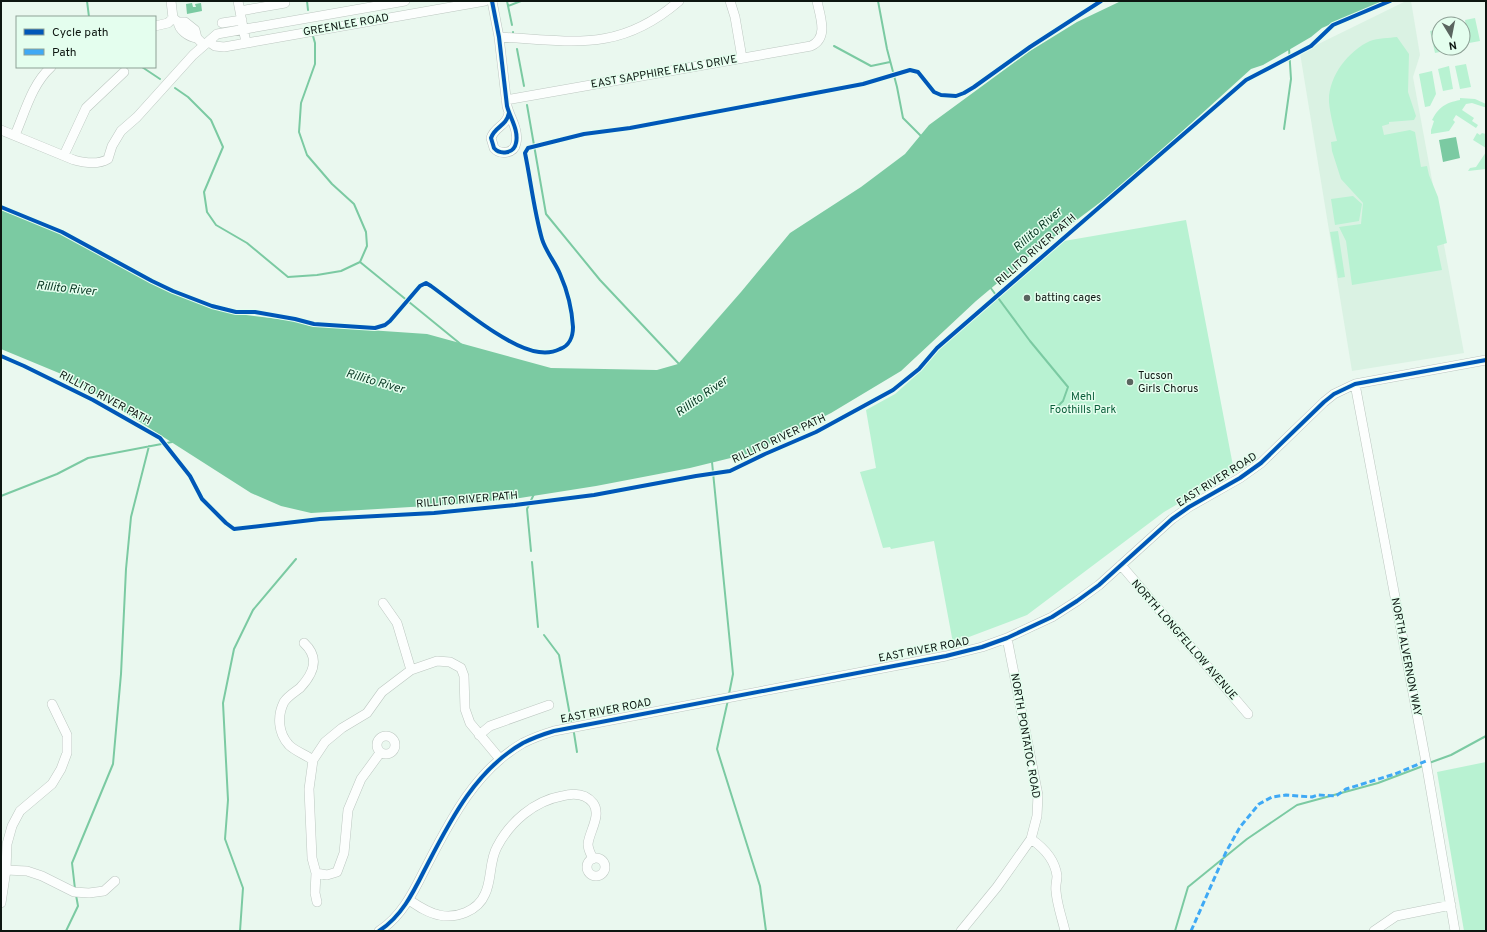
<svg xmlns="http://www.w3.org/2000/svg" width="1487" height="932" viewBox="0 0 1487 932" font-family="Overpass,sans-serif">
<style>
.built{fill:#daf2e3}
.green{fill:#b8f2d2}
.water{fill:#7bcaa2}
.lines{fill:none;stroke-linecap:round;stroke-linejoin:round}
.stream{stroke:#7bcaa2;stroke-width:2}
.minor-casing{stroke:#bcc7c0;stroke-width:10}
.minor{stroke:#fcfefd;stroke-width:9}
.quiet{stroke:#3fa9f5;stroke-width:3;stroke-dasharray:6 3;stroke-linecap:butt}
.cycleway-casing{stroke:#e4feee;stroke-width:6}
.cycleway{stroke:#0057b8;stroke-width:4}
.poi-dot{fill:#5a655f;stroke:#e4feee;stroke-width:1.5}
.labels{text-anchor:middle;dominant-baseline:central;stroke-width:3;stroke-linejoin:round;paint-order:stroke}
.street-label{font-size:11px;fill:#0d1611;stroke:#e4feee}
.poi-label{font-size:11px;fill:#0d1611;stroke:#e4feee;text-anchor:start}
.park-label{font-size:11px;fill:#0b5f3b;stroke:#e4feee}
.water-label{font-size:12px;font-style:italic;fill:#073621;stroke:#e4feee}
</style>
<rect width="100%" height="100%" fill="#eaf8ef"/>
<!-- built -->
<path class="built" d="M1406,1H1411L1420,55L1413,77L1464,353L1352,371L1300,53Z"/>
<!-- green -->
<path class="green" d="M1475,18L1480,41L1469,43L1465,20Z
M1439,29V48H1445V51L1435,53L1430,31Z
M1397,37L1409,54L1408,92L1416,116L1414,120L1389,122V124L1382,126L1384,135L1410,130L1415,132L1421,167L1427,166L1429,175L1438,197L1447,243L1437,246L1442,270L1352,285L1346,241L1339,227L1361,224L1363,203L1341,179L1332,151L1331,142L1337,141C1334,129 1330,114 1329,102C1328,77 1348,51 1370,41C1378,38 1389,38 1397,37Z
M1466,64L1471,87L1460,89L1455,66Z
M1449,66L1453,89L1443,91L1438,69Z
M1432,71L1436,94L1430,106L1425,107L1419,74Z
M1460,98L1475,99L1486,104V107H1484L1472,103L1466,104L1462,110L1474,118L1472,121L1478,125L1476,128L1456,115L1453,120L1455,122L1449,131L1431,134V130L1434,121L1432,120C1439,107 1445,103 1460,100Z
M1477,133L1480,135L1482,133L1486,134V148L1473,140Z
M1486,152V169L1468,171L1470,168L1476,167Z
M1353,196L1362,204L1359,221L1335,225L1331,199Z
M1186,220L1234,471L1164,512L1027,615L953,643L934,541L891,549L890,547L883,548L860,472L876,468L866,410L895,394L922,370L934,353L1064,241Z
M1338,231L1345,277L1338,278L1330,232Z
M1486,762V931H1464L1437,772Z"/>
<!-- water -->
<path class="water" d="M1121,1H1384L1322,28L1311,37L1263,65L1251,69L1155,156L1114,192L1038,249L976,301L901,371L831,413L751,453L690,468L596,486L520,498L444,505L311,513L281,506L251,493L71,378L1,349V210L51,229L109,259L151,283L210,308L238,314L295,321L310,326L427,334L551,368L657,370L678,364L741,292L790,233L861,187L905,154L929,125L1030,51L1077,22Z
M192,3L193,7H196L195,4L201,3L202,11L187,14L186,4Z
M1456,137L1460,158L1443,162L1439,140Z"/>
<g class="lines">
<!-- stream -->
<path class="stream" d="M87,1L89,17
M307,1L308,10
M507,1L512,25
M878,1L887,49L897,87L903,118L922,137
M508,6L521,1
M513,32V33
M834,46L871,66L890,62
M517,49L524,86
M142,67L160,79
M175,88L188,97L211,120L223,147L204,192L207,212L216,225L247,243L288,277L317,275L341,271L360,262L367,246L366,232L354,204L332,184L307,155L299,132L301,103L315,64V43L313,36
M527,105L546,214L600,280L680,365
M1284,129L1291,79L1289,48
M360,262L463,346
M990,287L1030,341L1068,387L1063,401L1056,408
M712,462L733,674L729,694
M1,496L57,474L88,458L172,442
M531,551L527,509L534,494
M532,562L538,627
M544,635L559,655L571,721
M728,700L717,749L760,886L766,931
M574,733L577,752
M1429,763L1451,755L1486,736
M75,889L72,863L113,764L121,674L126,569L131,517L149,446
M66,931L78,906L76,895
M240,931L243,888L225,839L228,800L223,703L234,649L253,610L296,559
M1175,931L1188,887L1247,839L1297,805L1378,783L1423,766"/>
<!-- minor casing -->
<g class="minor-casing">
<path id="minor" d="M171,1L173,18L178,22H185L195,30L197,38L204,45
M238,1L246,43
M492,1L499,37L507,106C510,118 519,130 516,143C514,154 500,155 494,148L491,138C495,126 506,127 509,113
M730,1L735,17L742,58
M240,11L285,3
M178,22C179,30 188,37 197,38
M222,23L242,20
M155,26L168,23L173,18
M499,37C572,41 619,53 679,1
M209,42L215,46L224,47L485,1
M506,100L811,46C829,38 820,16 817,1
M1,130L74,160C85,163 98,165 108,159L112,146L121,131L137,117L193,55L217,34L405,1
M15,135C25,112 32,84 51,67
M64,155L86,108L124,72
M1355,384L1426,762L1455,931
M1121,565L1248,714
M383,603L397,623L411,670
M304,643C320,658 314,673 300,688C295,692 288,696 284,702C277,716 278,733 289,745C295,751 306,755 313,760
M479,735L490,726L549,705
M377 745a9 9 0 1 1 18 0a9 9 0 1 1-18 0Z
M380,753L361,779L348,810L344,853L337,872L327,875L316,873L312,858L309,789L313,760L325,742L342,728L367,713L382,692L411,670L437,661L450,662L461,668L464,676L465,709L470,723L500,759
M1031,839C1044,848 1055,859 1057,876C1057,881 1055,886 1056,891C1057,905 1062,918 1065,931
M587 867a9 9 0 1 1 18 0a9 9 0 1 1-18 0Z
M6,870L27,871L42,876L74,892L89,893L104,891L115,881
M316,873L315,893L317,902
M409,900C418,906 428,913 439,915C456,919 478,911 485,894C492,880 489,861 497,847C510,822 534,801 562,796C573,793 585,793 593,803C602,815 589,832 588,844C588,850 591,854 593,859
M1,903L6,870L7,844L12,826L20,811L52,784L61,769L67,753V735L52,704
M379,931C401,917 413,893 424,871C449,823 474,771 523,743C533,738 544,734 554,731L946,656L982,647L1007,638L1052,617L1077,601L1099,585L1172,519L1189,507L1240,478L1261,463L1324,402L1334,394L1355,384L1486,360
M961,931L997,887L1031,839L1037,816L1038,795L1007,638
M1374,931L1396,916L1451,905"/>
</g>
<!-- minor -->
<use href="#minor" class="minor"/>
<!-- quiet -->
<path class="quiet" d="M1191,931L1226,852L1240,827L1259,804L1272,797L1286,795L1312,797L1318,795L1336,796L1346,789L1395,774L1426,761"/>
<!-- cycleway casing -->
<g class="cycleway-casing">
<path id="cycleway" d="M492,1L499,37L507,106C510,118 519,130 516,143C514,154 500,155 494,148L491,138C495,126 506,127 509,113
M1,207L62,232L152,281L173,291L212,306L236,312H255L295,319L314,324L375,328L385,325L390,321L420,286L426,283L431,286C456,304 509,349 539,352C546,353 554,352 560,349C569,346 573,337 573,327C572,310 567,290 560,274C555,262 546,252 542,239C534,211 531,182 525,153L528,148L584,134L630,128L805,95L863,84L910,70L918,72L934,92L941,95L956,96L964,93L974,87L1030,47L1101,1
M1,356L24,366L93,400L160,438L190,476L202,499L226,523L234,529L320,519L434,513L515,505L594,495L696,476L730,471L765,454L816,432L893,390L919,369L937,348L1246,80L1311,46L1333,25L1390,1
M379,931C401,917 413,893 424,871C449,823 474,771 523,743C533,738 544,734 554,731L946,656L982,647L1007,638L1052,617L1077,601L1099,585L1172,519L1189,507L1240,478L1261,463L1324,402L1334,394L1355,384L1486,360"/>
</g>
<!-- cycleway -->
<use href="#cycleway" class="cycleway"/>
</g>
<!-- markers -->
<g class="poi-dot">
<circle cx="1027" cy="298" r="4"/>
<circle cx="1130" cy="382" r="4"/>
</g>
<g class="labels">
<!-- street labels -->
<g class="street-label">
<text transform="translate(346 25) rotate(-10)">GREENLEE ROAD</text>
<text transform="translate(664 72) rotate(-10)">EAST SAPPHIRE FALLS DRIVE</text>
<text transform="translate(1036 250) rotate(-41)">RILLITO RIVER PATH</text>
<text transform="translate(105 398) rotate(28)">RILLITO RIVER PATH</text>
<text transform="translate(779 439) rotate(-25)">RILLITO RIVER PATH</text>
<text transform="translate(1217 480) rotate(-32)">EAST RIVER ROAD</text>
<text transform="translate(467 500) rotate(-5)">RILLITO RIVER PATH</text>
<text transform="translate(1184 640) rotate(49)">NORTH LONGFELLOW AVENUE</text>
<text transform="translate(924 650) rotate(-11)">EAST RIVER ROAD</text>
<text transform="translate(1406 657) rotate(79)">NORTH ALVERNON WAY</text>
<text transform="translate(606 711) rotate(-11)">EAST RIVER ROAD</text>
<text transform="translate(1025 736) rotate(80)">NORTH PONTATOC ROAD</text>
</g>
<!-- poi labels -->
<g class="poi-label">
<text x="1035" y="298">batting cages</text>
<text x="1138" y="376">Tucson<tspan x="1138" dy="13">Girls Chorus</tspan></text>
</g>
<!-- park labels -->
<g class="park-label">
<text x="1083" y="397">Mehl<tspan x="1083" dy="13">Foothills Park</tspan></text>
</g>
<!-- water labels -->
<g class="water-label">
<text transform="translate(1038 230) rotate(-41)">Rillito River</text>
<text transform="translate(66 289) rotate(6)">Rillito River</text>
<text transform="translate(375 382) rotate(16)">Rillito River</text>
<text transform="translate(702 397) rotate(-35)">Rillito River</text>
</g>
</g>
<!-- border -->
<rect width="1487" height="932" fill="none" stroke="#0d1611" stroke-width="4"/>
<!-- legend -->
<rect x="16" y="16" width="140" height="52" fill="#e4feee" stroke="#8ea196"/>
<rect x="24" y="29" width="20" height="6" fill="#0057b8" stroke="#8ea196"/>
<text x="52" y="36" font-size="12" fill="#0d1611">Cycle path</text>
<rect x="24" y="49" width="20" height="6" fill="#3fa9f5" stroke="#8ea196"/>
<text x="52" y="56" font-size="12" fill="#0d1611">Path</text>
<!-- north arrow -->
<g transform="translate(1451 36) rotate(170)"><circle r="19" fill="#e4feee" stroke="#8ea196"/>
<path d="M0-3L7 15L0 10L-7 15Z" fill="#5a655f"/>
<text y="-6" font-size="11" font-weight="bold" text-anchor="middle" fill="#0d1611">N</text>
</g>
</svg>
